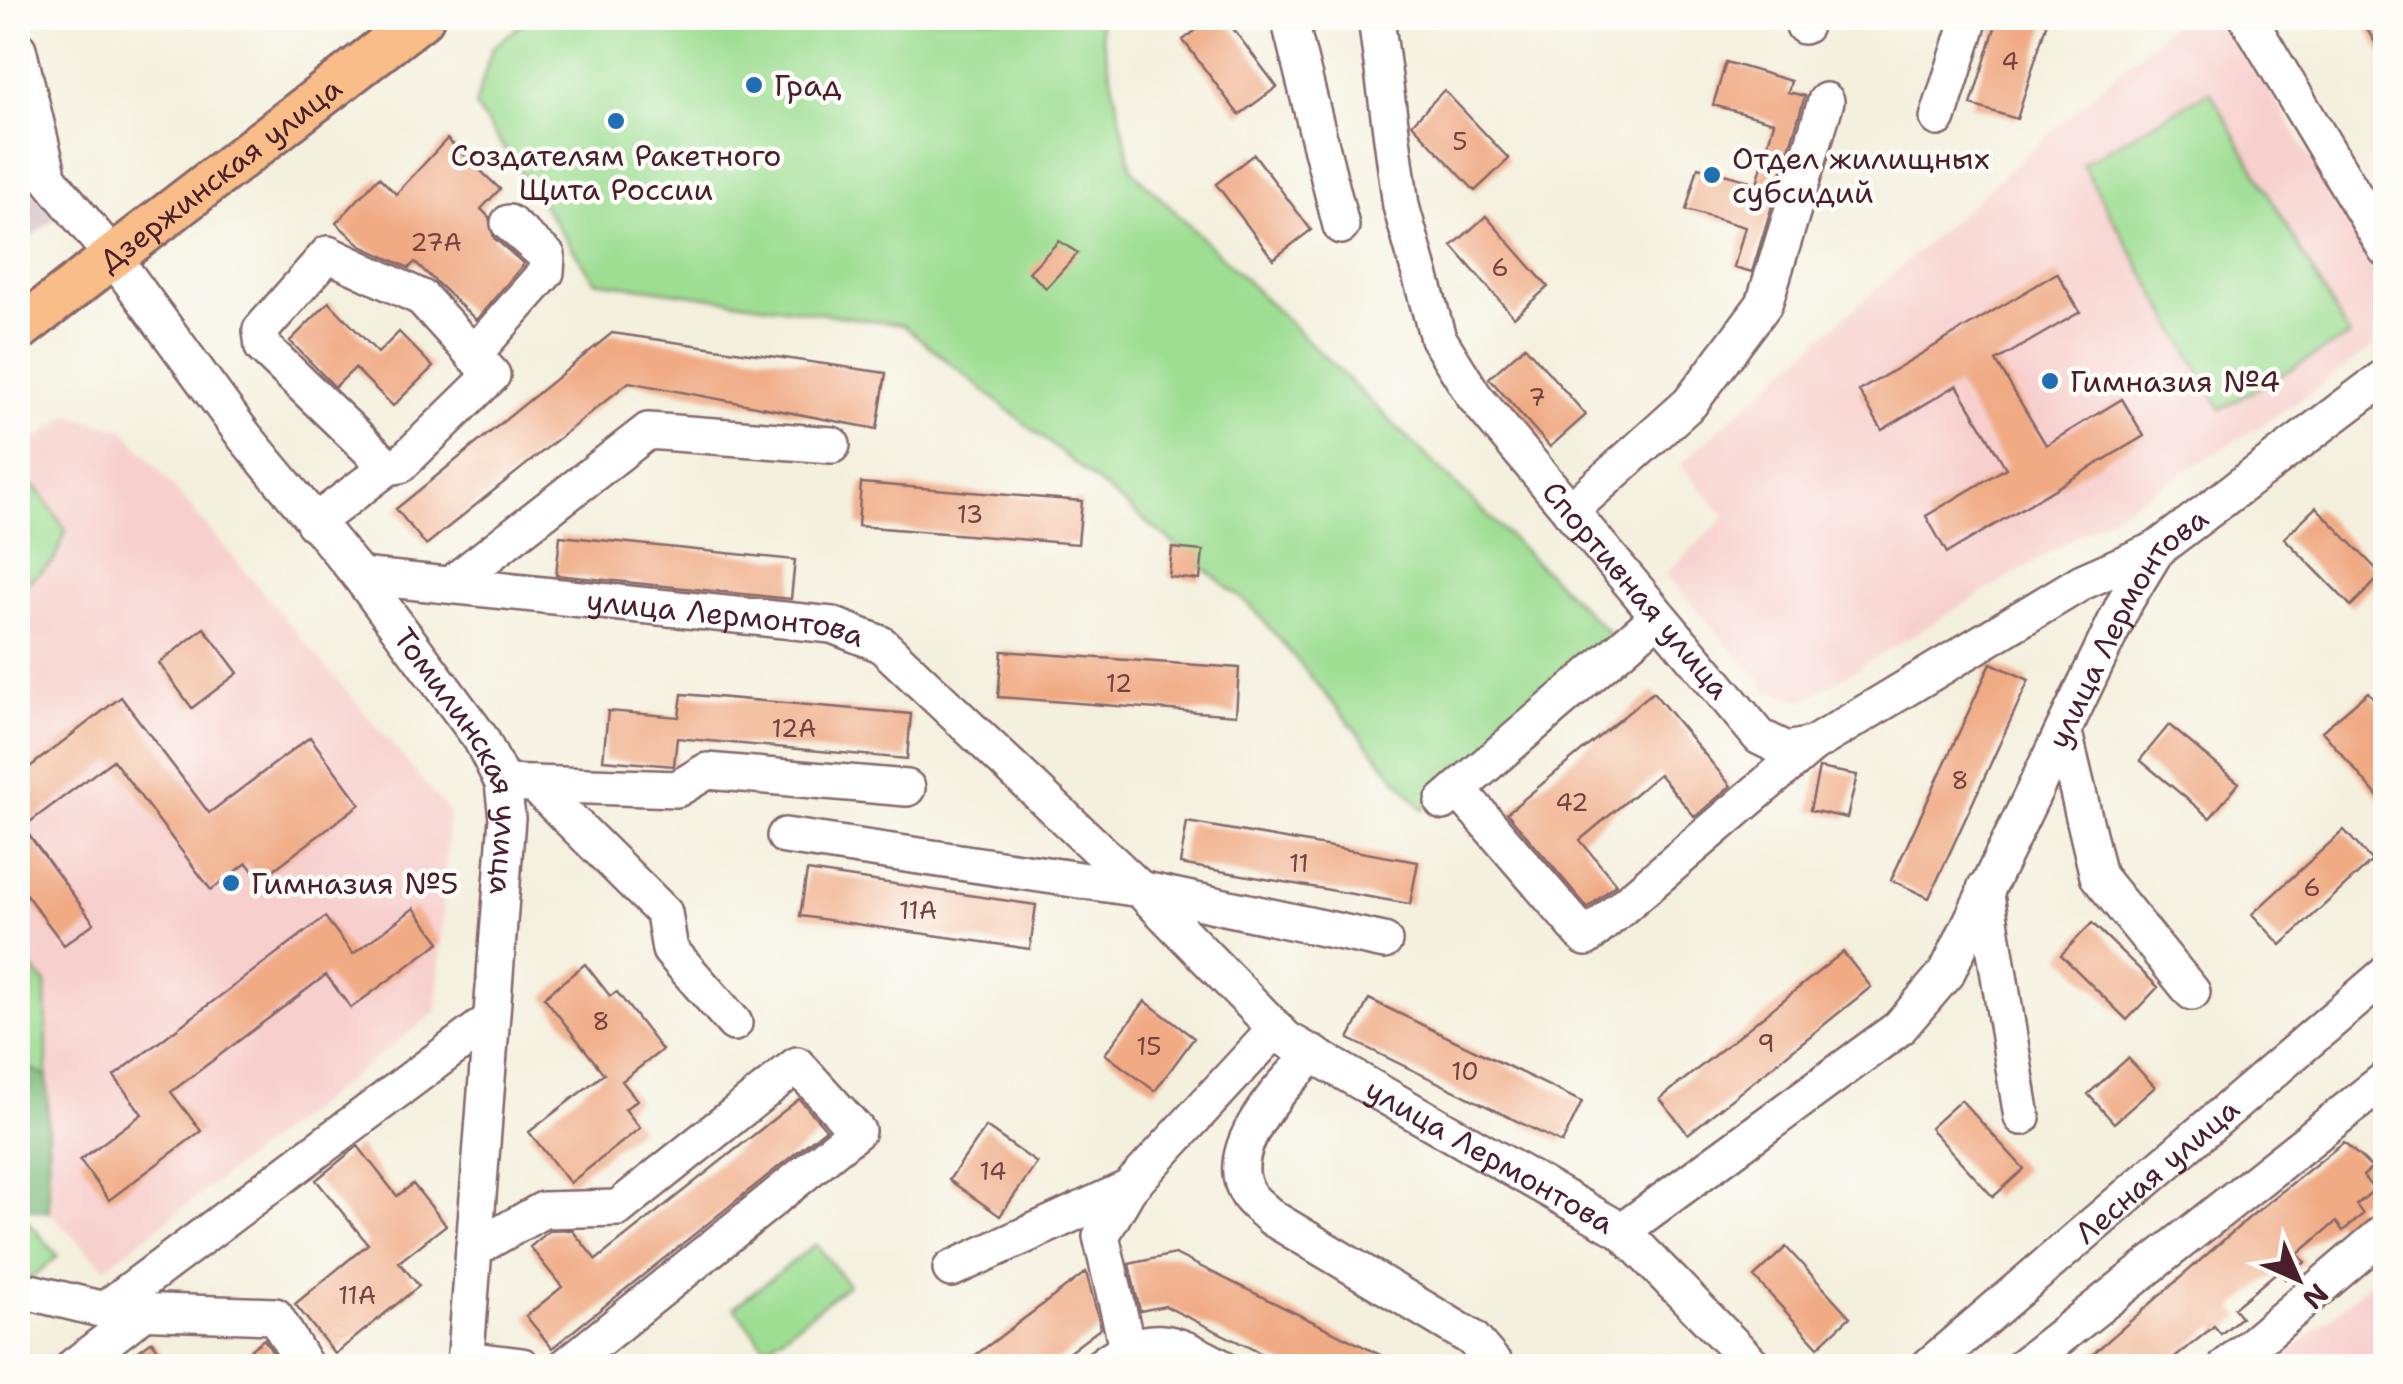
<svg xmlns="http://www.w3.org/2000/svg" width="2403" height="1384" viewBox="0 0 2403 1384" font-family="'Shantell Sans',sans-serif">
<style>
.built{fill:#f7d0ce}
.industrial{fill:#d2bec4}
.green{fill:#9ede93;stroke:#747e5f;stroke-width:2.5}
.forest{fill:#7ebd7d;stroke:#646e54;stroke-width:2.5}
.building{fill:#f0ab85}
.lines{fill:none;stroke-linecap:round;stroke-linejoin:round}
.minor-casing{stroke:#86686a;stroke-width:40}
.major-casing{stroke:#86686a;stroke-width:48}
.minor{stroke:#fff;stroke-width:35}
.major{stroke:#f8bd89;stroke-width:42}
.poi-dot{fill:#1f6fb2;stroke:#fdfcf7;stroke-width:4}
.labels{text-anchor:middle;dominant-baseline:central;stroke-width:9;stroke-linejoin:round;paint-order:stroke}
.number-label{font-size:25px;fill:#744242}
.poi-label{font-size:30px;fill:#4a1f2b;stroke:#fdfcf7;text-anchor:start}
.street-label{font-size:30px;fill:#4a1f2b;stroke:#fdfcf7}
</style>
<rect width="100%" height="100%" fill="#fdfcf7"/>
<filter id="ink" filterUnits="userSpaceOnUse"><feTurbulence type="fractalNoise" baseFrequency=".01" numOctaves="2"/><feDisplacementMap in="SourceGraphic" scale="20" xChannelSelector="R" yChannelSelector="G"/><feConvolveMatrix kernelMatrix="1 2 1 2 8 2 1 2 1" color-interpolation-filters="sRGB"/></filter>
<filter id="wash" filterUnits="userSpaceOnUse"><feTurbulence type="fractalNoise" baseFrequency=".0048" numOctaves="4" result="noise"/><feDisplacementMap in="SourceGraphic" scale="40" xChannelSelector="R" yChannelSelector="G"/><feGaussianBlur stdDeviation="2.25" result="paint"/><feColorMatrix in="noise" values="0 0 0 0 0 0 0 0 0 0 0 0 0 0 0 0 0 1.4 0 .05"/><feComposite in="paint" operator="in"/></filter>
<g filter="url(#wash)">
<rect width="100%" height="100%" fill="#f4f0de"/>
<!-- built -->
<path class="built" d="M2179,18H2227L2385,285V311L2372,348L2280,414L1804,701L1769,690L1665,574L1726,517L1680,464Z
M68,415L125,430L449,812L437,1011L105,1268L49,1212L46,984L18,955V453Z
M2385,1269V1366H2275Z"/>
<!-- industrial -->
<path class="industrial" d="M18,175L56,218L18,246Z"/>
<!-- green -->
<path class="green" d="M529,18H1098L1132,170L1617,641L1423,810L1252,607L903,325L595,281L475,106L492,48Z
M2210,91L2349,336L2221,409L2082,164Z
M18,486L37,488L66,530L54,561L18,590Z
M18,955L46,983L47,1077L18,1062Z
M19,1211L58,1256L30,1279L18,1264Z
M816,1244L848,1285L766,1348L734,1307Z"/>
<!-- forest -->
<path class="forest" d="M18,1062L47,1077L49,1212L18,1207Z"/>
<g id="blocks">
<!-- building -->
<path class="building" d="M1212,18H1225L1277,87L1239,115L1183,40Z
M1998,18H2048L2017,119L1971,105Z
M2360,18H2386V60Z
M1726,62L1791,81L1788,92L1805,96L1752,272L1734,267L1745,227L1686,210L1698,167L1757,183L1774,122L1713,105Z
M1444,90L1509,159L1475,191L1412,124Z
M447,139L500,189L481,209L489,217L494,238L524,264L476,320L415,262L409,268L361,246L336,223L379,177L396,194Z
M1254,154L1311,230L1273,259L1216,184Z
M1486,216L1548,287L1514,317L1452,246Z
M1059,241L1078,253L1046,288L1029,272Z
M2057,273L2080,312L1996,361L2046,445L2122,399L2144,436L1947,553L1926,516L2006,468L1957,385L1882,430L1859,391Z
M329,302L378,353L399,332L433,367L393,406L355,368L335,387L290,341Z
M612,333L886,373L877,429L629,382L426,545L396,509Z
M1525,346L1586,415L1550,447L1489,378Z
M861,483L1082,501L1078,544L858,526Z
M2316,507L2382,575L2351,606L2284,538Z
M560,536L795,560L791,599L556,575Z
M1172,548L1203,551L1200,580L1169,577Z
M204,628L238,673L192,708L159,663Z
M1002,651L1239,668L1236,715L998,697Z
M1991,663L2029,680L1929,898L1891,880Z
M1653,692L1731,786L1695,817L1659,774L1580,840L1616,884L1588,908L1507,813Z
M2368,692L2386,712V806L2322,731Z
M682,694L911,714L907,759L677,738L674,766L603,760L608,711L679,717Z
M121,697L209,813L310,737L360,804L260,880L247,863L211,890L113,760L23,827L94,923L64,945L18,884V776Z
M2169,725L2239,783L2210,818L2140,760Z
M1819,768L1857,775L1847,818L1810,810Z
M1187,822L1418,862L1410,904L1180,864Z
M2344,830L2372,861L2281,945L2252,914Z
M807,871L1036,905L1030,949L800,916Z
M414,908L440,942L351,1008L326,975L171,1092L201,1131L109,1200L80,1160L142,1114L114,1076L325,917L353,954Z
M2092,923L2158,987L2127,1020L2061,955Z
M1843,952L1871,987L1688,1134L1660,1099Z
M585,964L610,996L617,992L662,1050L622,1081L637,1100L625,1109L640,1128L570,1183L529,1132L604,1074L544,997Z
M1369,999L1582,1102L1562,1143L1349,1039Z
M1145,1001L1194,1038L1155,1091L1105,1054Z
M2128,1058L2155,1087L2114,1123L2088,1094Z
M799,1099L826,1129L552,1348L526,1316L562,1287L530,1247L549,1231L572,1230L596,1260Z
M1961,1100L2024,1169L1993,1197L1930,1128Z
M986,1127L1037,1163L1000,1216L949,1180Z
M2344,1142L2372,1168L2363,1176L2374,1190L2356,1205L2363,1214L2343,1231L2336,1222L2298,1254L2305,1262L2285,1279L2278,1271L2234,1308L2241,1317L2221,1334L2214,1326L2165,1366H2079L2251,1216Z
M358,1146L397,1196L413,1184L446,1225L399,1262L419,1286L335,1354L295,1304L368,1244L316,1180Z
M1786,1247L1850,1317L1818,1347L1754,1277Z
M1175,1254L1403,1366H1287L1165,1306L1140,1311L1129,1264Z
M1086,1272L1101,1328L1051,1366H961Z
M264,1339L281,1366H229Z
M152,1341L170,1366H119Z"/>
</g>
</g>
<g filter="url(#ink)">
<use href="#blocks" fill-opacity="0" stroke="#86686a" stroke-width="2.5"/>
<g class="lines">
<!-- minor casing -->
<g class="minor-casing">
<g id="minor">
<path d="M1289,18L1341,226"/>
<path id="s1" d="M1376,18L1401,206L1438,338L1474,396L1760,737L1787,750L1812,745L2082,582L2157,549"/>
<path d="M2248,18L2386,249"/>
<path d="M1804,26L1805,18"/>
<path d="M18,49L47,169"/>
<path d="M1938,118L1970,18"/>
<path id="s2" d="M18,141L113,257L245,437L360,576L481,739L503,783L507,818L465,1366"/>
<path d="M473,355L546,272L547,256L509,223"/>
<path d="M1570,511L1690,403L1764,304L1826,101"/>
<path d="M314,523L388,467L400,465L492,375L422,298L328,254L261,330L263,347L388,467"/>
<path id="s3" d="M360,576L832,625L881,644L1140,889L1286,1039L1622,1231L1899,1028L1947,972L2126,600L2157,549L2386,376"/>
<path d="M450,585L648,431L832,445"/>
<path d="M2064,733L2098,876L2192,992"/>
<path d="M503,783L677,789L707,771L907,788"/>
<path d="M534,784L664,913L670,950L734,1023"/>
<path d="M1458,789L1586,938L1812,745"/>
<path d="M1443,802L1658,617"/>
<path d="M785,836L1140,889L1384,941"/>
<path d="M1985,889L2022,1117"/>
<path d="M1314,1054C1284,1083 1218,1150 1249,1196C1255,1204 1265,1211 1272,1218L1472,1338L1496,1366"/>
<path d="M1129,1188L1276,1029"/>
<path d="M1622,1231L1754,1366"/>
<path d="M474,1249L543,1210L618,1208L797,1065L857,1131L566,1366"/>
<path d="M951,1269L1129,1188L1101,1236L1127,1347"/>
<path d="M18,1289L104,1310L275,1316L305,1366"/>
<path d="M104,1310L488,1022"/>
<path d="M465,1359L522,1366"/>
<path d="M74,1366L144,1312"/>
<path d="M1101,1366C1148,1331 1170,1339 1219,1366"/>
<path id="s4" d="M1929,1366L2386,974"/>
<path d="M2023,1366L2386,1079"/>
<path d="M2227,1366L2386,1231"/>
</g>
</g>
<!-- major casing -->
<g class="major-casing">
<g id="major">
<path id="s5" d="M18,330L422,18"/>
</g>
</g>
<!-- minor -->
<use href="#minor" class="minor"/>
<!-- major -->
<use href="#major" class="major"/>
</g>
</g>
<!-- markers -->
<g class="poi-dot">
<circle cx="754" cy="85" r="10"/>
<circle cx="616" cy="121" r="10"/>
<circle cx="1712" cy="175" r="10"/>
<circle cx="2050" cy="381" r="10"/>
<circle cx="231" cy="883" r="10"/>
</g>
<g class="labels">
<!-- number labels -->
<g class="number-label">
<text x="2010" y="61">4</text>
<text x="1460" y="141">5</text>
<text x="436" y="242">27А</text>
<text x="1500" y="267">6</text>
<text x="1537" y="397">7</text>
<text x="970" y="514">13</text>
<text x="1119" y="683">12</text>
<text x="794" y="728">12А</text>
<text x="1960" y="780">8</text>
<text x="1572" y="802">42</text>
<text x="1299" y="863">11</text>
<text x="2312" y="887">6</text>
<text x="918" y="910">11А</text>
<text x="601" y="1021">8</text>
<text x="1766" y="1043">9</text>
<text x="1149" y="1046">15</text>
<text x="1465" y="1071">10</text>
<text x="993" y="1171">14</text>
<text x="357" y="1295">11А</text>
</g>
<!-- poi labels -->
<g class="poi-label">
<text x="774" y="85">Град</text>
<text x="616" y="155" text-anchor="middle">Создателям Ракетного<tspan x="616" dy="34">Щита России</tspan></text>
<text x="1732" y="158">Отдел жилищных<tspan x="1732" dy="34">субсидий</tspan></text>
<text x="2070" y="381">Гимназия №4</text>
<text x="251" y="883">Гимназия №5</text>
</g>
<!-- street labels -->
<g class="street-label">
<text stroke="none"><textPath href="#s5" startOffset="255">Дзержинская улица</textPath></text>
<text stroke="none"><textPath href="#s1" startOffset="648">Спортивная улица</textPath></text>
<text stroke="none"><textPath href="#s3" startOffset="368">улица Лермонтова</textPath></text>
<text stroke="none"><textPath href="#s3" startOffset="2288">улица Лермонтова</textPath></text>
<text stroke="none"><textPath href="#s2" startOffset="770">Томилинская улица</textPath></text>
<text stroke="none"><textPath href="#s3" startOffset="1328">улица Лермонтова</textPath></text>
<text stroke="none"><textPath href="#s4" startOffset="300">Лесная улица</textPath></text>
</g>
</g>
<!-- margin -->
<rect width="2403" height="1384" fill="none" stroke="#fdfcf7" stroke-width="60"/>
<!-- north arrow -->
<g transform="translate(2298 1279) rotate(135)" stroke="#fdfcf7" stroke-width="8" paint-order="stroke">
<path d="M0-8L18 38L0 25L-18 38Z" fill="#4a1f2b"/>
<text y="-15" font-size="28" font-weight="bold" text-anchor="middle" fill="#4a1f2b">N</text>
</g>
</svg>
